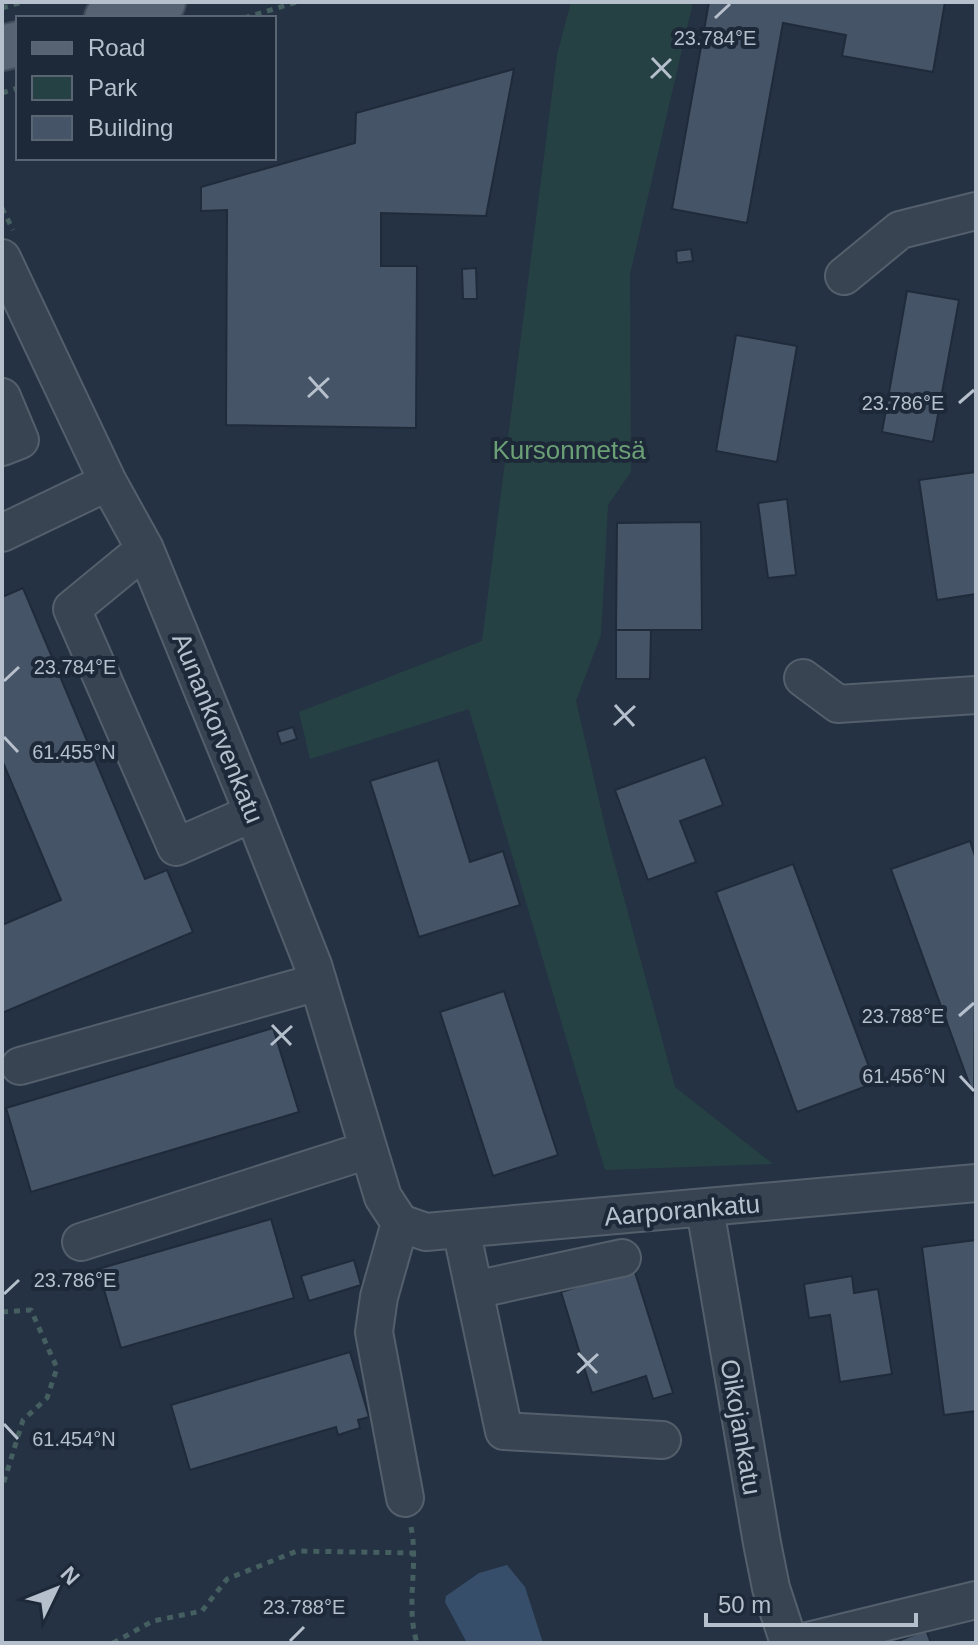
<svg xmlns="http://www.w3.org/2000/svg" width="978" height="1645" viewBox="0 0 978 1645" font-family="Arial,sans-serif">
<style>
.green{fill:#264144}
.water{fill:#374e6b}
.building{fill:#465467;stroke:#1f2b3a;stroke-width:2}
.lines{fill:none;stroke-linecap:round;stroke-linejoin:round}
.minor-casing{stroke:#545f6c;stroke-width:40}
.major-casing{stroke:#424d5b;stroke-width:48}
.path{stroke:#455e60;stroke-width:5;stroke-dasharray:6 6;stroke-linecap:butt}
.minor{stroke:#394452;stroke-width:36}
.major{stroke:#576372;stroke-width:44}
.ticks{fill:none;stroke:#b6bfcc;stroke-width:3}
.labels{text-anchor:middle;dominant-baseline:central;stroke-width:8;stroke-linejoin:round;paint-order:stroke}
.park-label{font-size:26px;fill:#6b9f76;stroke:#1d2938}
.street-label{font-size:26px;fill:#b6bfcc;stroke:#1d2938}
.ticks-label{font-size:20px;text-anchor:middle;fill:#b6bfcc;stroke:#1d2938;stroke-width:8;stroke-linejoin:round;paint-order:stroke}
</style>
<rect width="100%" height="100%" fill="#243243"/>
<!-- green -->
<path class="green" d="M571,2H693L630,274L631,472L608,505L601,635L576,701L608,839L675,1087L773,1164L605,1170L469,709L310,759L299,712L482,641L557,55Z"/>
<!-- water -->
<path class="water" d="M507,1565L525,1587L543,1643H467L445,1602L446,1596L479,1573Z"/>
<!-- building -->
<path class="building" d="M709,2H945L933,72L842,56L846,35L783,23L747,223L672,209Z
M514,69L486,216L381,213V266H417L416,428L226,425L227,210L201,211V187L355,143L356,113Z
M691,249L693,261L677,263L676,251Z
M476,268L477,299H463L462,269Z
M907,291L959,300L933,442L882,432Z
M736,335L797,346L777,462L716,451Z
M976,472V594L937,600L919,480Z
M787,499L796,575L768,578L758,503Z
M701,522L702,630H616L617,523Z
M23,588L145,879L167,870L193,932L2,1013V925L61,900L2,760V597Z
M616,630H651L650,679H616Z
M293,727L297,739L281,744L277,732Z
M705,757L723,805L680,821L696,862L648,880L615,790Z
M438,760L470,862L503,851L520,905L419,937L370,781Z
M970,841L976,859L974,1097L891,869Z
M793,864L875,1083L797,1112L716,892Z
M504,991L558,1155L493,1176L440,1012Z
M273,1028L299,1112L31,1192L6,1108Z
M271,1219L294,1298L121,1348L98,1269Z
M976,1240V1411L944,1415L922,1247Z
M354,1260L361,1285L309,1301L301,1276Z
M634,1269L673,1393L653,1399L646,1376L592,1393L561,1292Z
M852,1276L854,1293L878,1289L892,1374L840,1382L830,1315L809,1318L804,1284Z
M350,1352L369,1417L358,1420L360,1428L338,1435L336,1427L190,1470L171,1405Z
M926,1630L931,1643H893Z"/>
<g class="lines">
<!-- minor casing -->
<g class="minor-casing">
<path id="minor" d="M2,258L108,482L145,549L253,813L313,965L383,1197L400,1223L426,1232L976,1183
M844,276L900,230L976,211
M2,397L20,440L2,447
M2,533L108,482
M145,549L72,609L176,847L253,813
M803,678L838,704L976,695
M20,1066L318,982
M705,1209L762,1543L771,1588L789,1643
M400,1223L379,1297L374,1332L405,1498
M461,1229L504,1431L662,1440
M81,1242L368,1150
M474,1290L622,1258
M800,1643L976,1600"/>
</g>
<!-- major casing -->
<g class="major-casing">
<path id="major" d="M107,18L163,2
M2,48L18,44"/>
</g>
<!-- path -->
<path class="path" d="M2,8L22,2
M244,18L297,2
M2,93L18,88
M2,208L13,230
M2,1312L31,1310L57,1368L47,1398L23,1420L2,1488
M411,1527C419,1566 405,1604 417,1643
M113,1643L153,1621L202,1611L227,1579L297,1551L416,1553"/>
<!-- minor -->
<use href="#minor" class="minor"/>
<!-- major -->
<use href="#major" class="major"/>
</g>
<!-- ticks -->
<path class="ticks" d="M715,18L730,4M652,58L671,78M651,78L671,59M309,377L328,398M308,397L329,378M959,403L974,390M4,681L19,667M615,705L634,726M614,725L635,706M4,737L18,752M959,1016L974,1003M272,1025L291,1045M271,1045L292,1026M960,1076L974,1091M4,1294L19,1280M578,1353L597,1373M577,1373L598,1354M4,1424L18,1439M290,1641L304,1627"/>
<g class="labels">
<!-- park labels -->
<g class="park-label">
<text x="569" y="450">Kursonmetsä</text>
</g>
<!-- street labels -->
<g class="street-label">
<text transform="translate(218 728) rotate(68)">Aunankorvenkatu</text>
<text transform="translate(682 1210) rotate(-5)">Aarporankatu</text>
<text transform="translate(741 1427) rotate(80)">Oikojankatu</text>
</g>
</g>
<g class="ticks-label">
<text x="715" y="45">23.784°E</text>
<text x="903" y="410">23.786°E</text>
<text x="75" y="674">23.784°E</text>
<text x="74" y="759">61.455°N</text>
<text x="903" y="1023">23.788°E</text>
<text x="904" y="1083">61.456°N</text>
<text x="75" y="1287">23.786°E</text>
<text x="74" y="1446">61.454°N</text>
<text x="304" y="1614">23.788°E</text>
</g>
<!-- border -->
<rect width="978" height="1645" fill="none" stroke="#b6bfcc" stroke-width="8"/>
<!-- legend -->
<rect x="16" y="16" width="260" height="144" fill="#1d2938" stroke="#5a6573" stroke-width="2"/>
<rect x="32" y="42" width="40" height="12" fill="#576372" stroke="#5a6573" stroke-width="2"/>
<text x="88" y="56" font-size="24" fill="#b6bfcc">Road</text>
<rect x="32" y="76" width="40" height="24" fill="#264144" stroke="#5a6573" stroke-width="2"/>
<text x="88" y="96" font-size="24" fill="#b6bfcc">Park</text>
<rect x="32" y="116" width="40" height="24" fill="#465467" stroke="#5a6573" stroke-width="2"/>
<text x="88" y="136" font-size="24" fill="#b6bfcc">Building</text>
<!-- north arrow -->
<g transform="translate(56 1589) rotate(47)" stroke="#1d2938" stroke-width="6" paint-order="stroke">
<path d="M0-6L14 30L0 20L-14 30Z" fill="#b6bfcc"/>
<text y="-12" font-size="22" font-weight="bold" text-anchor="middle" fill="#b6bfcc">N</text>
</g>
<!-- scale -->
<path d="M706 1613v12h210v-12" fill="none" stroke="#b6bfcc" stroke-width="4"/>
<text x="718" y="1613" font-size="24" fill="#b6bfcc" stroke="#1d2938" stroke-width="6" paint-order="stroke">50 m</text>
</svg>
